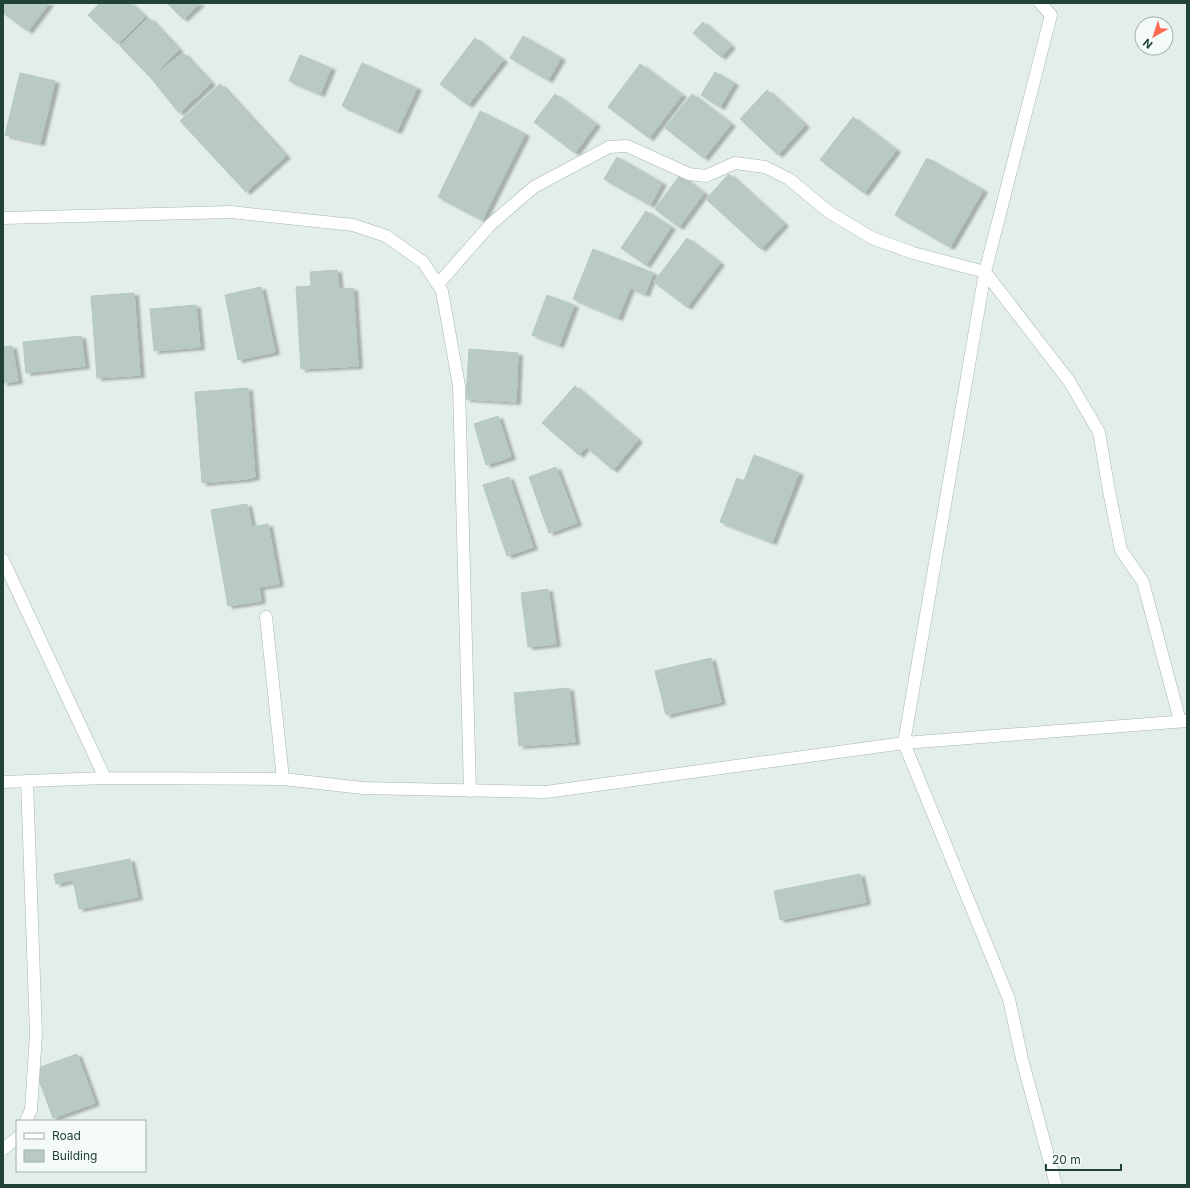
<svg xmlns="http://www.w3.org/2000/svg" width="1190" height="1188" viewBox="0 0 1190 1188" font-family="Inter,sans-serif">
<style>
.building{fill:#b8cac1;stroke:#b5c9bf;filter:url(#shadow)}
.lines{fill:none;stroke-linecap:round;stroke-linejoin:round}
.street-casing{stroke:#a5b7af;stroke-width:13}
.street{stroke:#fff;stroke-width:12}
</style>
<defs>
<filter id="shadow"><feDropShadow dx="4.5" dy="2.5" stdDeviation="1" flood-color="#0004"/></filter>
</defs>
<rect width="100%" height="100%" fill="#e3eee8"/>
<!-- building -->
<path class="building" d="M3,3H49L28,31L3,13Z
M100,3H130L145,17L118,44L88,15Z
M167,3H200L183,19Z
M149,18L179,50L151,78L120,46Z
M703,22L731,46L721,57L693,33Z
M523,36L561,58L548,80L510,58Z
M475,38L503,60L468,105L440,84Z
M183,53L211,83L179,113L151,78Z
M300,55L331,68L320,94L289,81Z
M362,63L417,88L397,131L342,106Z
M640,64L682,95L649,138L608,107Z
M715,72L734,83L720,107L701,95Z
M20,73L55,81L40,143L5,135Z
M220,84L286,156L246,192L180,121Z
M767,90L805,125L778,155L740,119Z
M555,94L596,124L575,153L534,122Z
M692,94L731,124L704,158L665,128Z
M480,111L525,134L482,220L438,197Z
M853,117L896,150L864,193L820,160Z
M617,157L662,183L650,205L604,179Z
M927,158L983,190L950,247L895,215Z
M729,174L784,224L761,249L706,199Z
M680,175L704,193L679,227L655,209Z
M646,211L671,227L646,265L621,248Z
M687,238L720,263L687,307L654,282Z
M593,249L653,273L645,294L630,288L618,318L573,299Z
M337,270L339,289L353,288L358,366L301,369L296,287L311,286L310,272Z
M261,287L275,352L238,360L225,295Z
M134,293L140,375L97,378L91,296Z
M547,295L574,305L559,345L532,335Z
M196,305L200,347L154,351L150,309Z
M81,336L85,366L26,373L23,342Z
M12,346L18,381L3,383V347Z
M469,349L518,353L516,402L466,399Z
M575,386L638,440L613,470L586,447L579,455L542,423Z
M248,388L255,477L246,479L202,483L195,392Z
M498,416L511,457L486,465L474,424Z
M754,455L799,473L772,542L720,522L737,478L744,481Z
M556,467L577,523L549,533L529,477Z
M509,477L533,547L507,556L483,485Z
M247,504L252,527L268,524L279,584L259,587L261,601L228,606L211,510Z
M548,589L556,644L528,647L521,593Z
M711,658L721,702L666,715L655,671Z
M569,688L575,742L519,746L514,693Z
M130,859L138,897L79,909L73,880L56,884L54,874Z
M860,874L866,902L780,920L774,891Z
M77,1054L95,1103L53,1118L35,1069Z"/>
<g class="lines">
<!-- street casing -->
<g class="street-casing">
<path id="street" d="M1040,3L1051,15L985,272L904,743L1009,999L1022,1059L1056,1185
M3,218L231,212L353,225L386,236L423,262L442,291L459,386L470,791
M438,284L491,224L534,187L609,147L627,146L689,174L706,176L735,163L765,167L789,179L829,212L872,238L913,253L985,272L1069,381L1099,432L1109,491L1121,550L1143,582L1180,721
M3,560L105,778
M266,617L283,779
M3,782L105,778L283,779L363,788L546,792L904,743L1187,721
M26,1121L31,1110L36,1034L27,781
M3,1149L17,1138"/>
</g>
<!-- street -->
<use href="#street" class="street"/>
</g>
<!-- border -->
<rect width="1190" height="1188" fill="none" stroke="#214236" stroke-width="8"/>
<!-- legend -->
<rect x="16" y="1120" width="130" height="52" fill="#f4faf7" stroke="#a0b0aa"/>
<rect x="24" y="1133" width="20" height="6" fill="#ffffff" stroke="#a0b0aa"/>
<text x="52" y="1140" font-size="12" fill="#214236">Road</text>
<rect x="24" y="1150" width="20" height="12" fill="#b8cac1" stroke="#a0b0aa"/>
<text x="52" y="1160" font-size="12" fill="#214236">Building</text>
<!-- north arrow -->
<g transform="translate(1154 36) rotate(219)"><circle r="19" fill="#f4faf7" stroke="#a0b0aa"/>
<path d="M0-3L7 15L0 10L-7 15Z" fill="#ff6b51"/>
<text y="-6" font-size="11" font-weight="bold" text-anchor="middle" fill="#214236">N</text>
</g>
<!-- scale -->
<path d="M1046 1164v6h75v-6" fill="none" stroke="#214236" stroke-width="2"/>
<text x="1052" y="1164" font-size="12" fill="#214236" stroke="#f4faf7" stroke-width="3" paint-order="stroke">20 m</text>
</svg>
